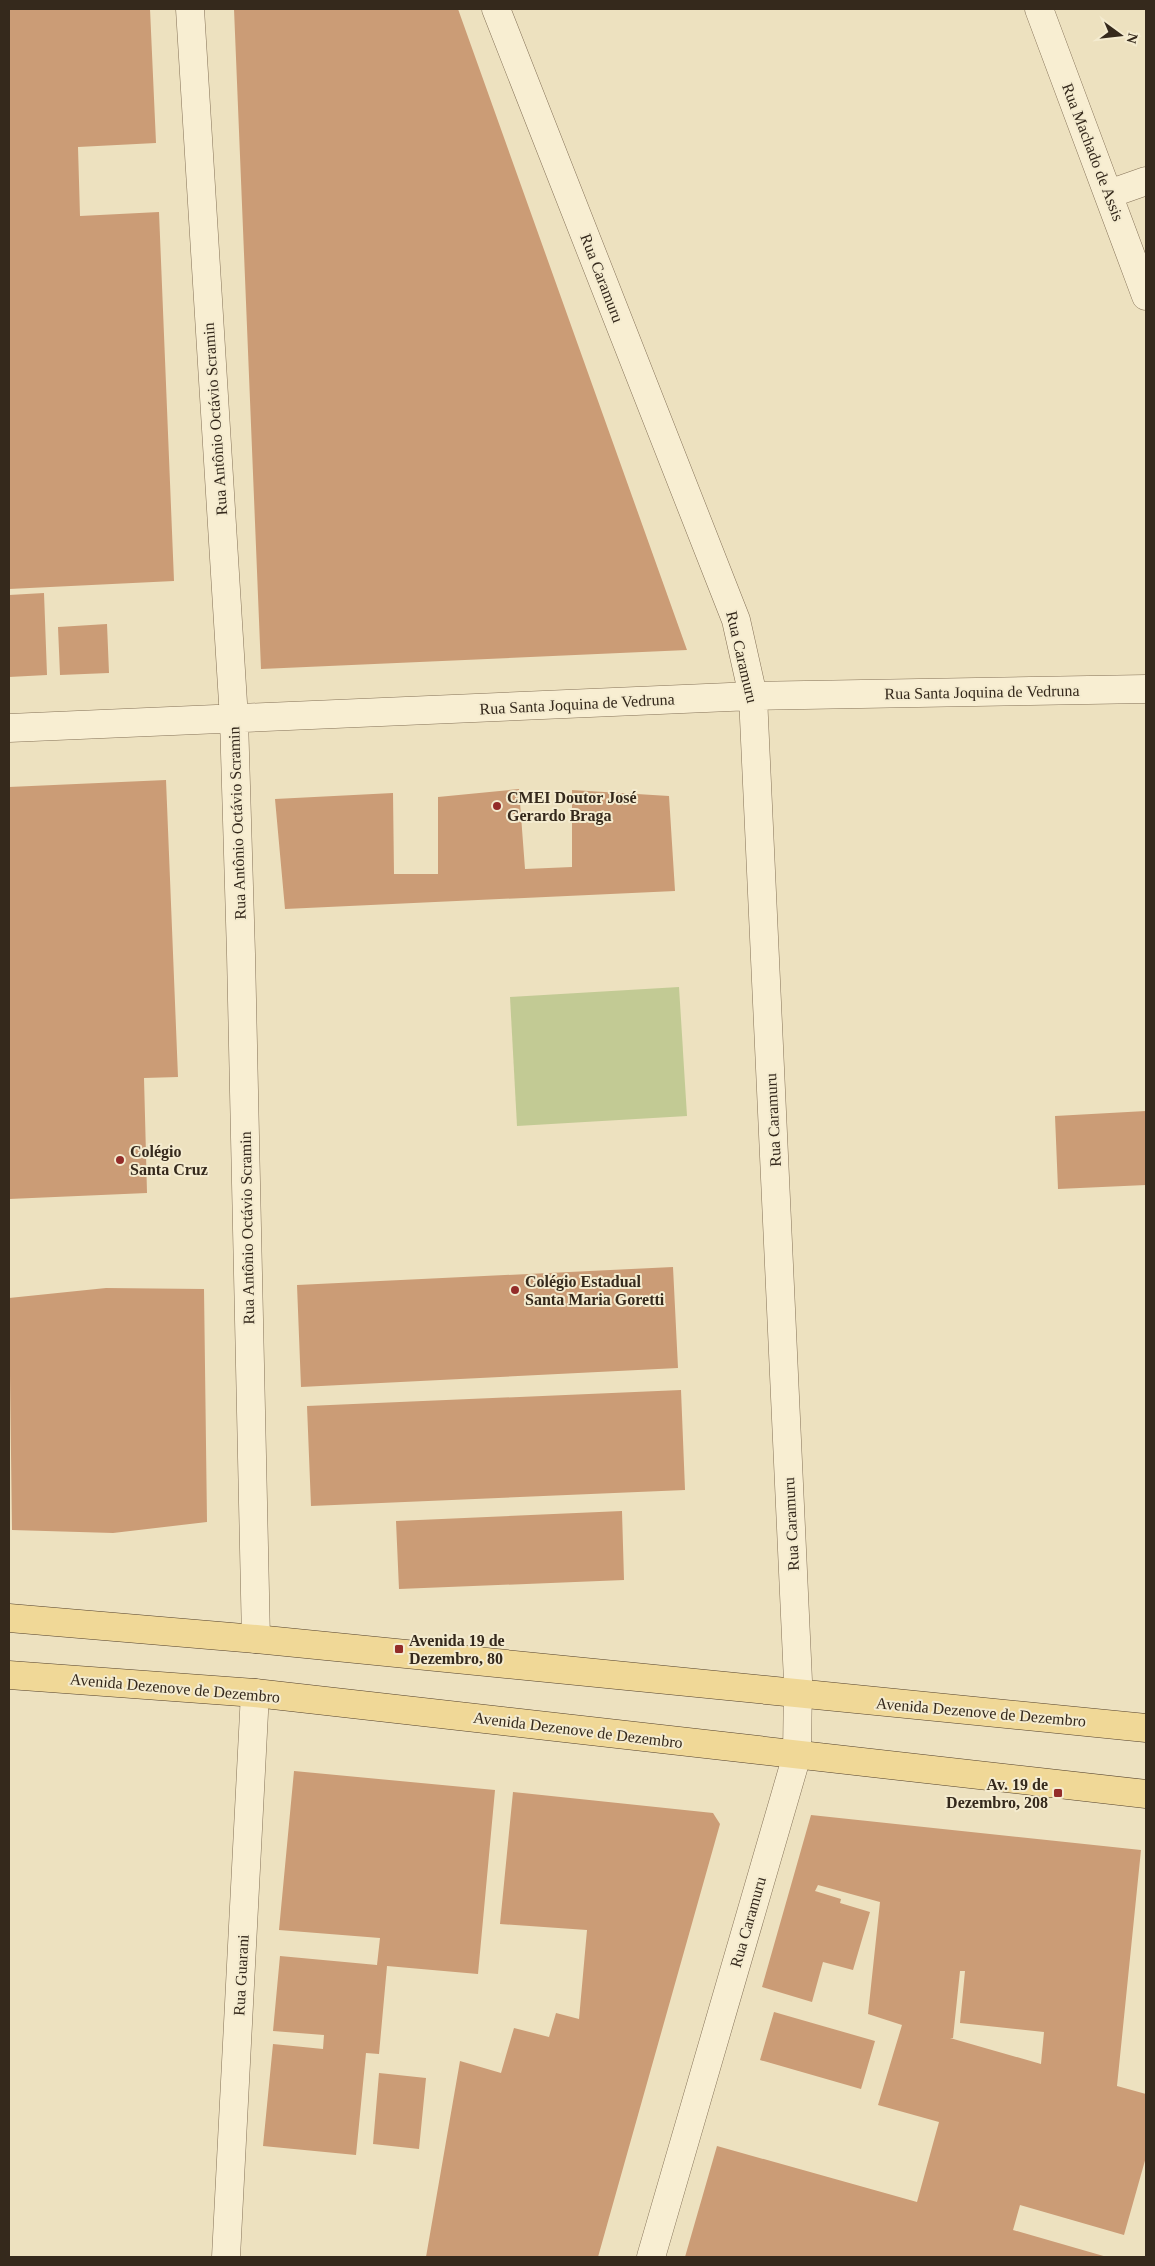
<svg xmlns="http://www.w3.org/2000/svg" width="1155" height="2266" viewBox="0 0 1155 2266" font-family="'Times New Roman',serif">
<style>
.green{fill:#c2ca94}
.building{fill:#cb9c76;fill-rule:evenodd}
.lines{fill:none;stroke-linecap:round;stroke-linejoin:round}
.minor-casing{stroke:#857258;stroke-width:29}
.major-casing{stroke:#53402c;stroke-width:29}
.minor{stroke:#f8eed2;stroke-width:28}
.major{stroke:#f0d897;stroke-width:28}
.poi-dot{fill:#932c29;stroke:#f4ebcf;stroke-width:2}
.labels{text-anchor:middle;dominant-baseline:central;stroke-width:4;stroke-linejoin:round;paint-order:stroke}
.street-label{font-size:16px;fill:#35291c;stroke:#f4ebcf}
.poi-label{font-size:16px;font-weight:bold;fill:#35291c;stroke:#f4ebcf;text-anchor:start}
</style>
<rect width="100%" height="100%" fill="#ede1bf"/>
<!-- green -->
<path class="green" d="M679,987L687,1116L517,1126L510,997Z"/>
<!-- building -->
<path class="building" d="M9,9H150L156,143L78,147L80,216L159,212L174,581L9,589Z
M234,9H458L687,650L261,669Z
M44,593L47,675L9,677V595Z
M107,624L109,673L60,675L58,627Z
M166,780L178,1077L144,1078L147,1193L9,1199V787Z
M519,789L525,869L572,867V790L669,796L675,891L285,909L275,799L393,793L394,874H438V797Z
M1146,1111V1185L1058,1189L1055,1116Z
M673,1267L678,1368L301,1387L297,1285Z
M106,1288L204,1289L207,1522L113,1533L12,1530L9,1298Z
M681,1390L685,1490L311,1506L307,1406Z
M622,1511L624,1580L399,1589L396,1521Z
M294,1771L495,1790L478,1974L387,1966L379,2054L366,2053L356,2155L263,2146L273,2044L323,2049L324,2035L273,2031L280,1956L377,1965L380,1938L279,1930Z
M513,1792L713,1813L720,1824L598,2257H426L460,2061L501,2073L514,2028L549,2037L556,2013L579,2019L587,1930L500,1924Z
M811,1815L1141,1850L1117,2086L1146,2094V2157L1124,2235L1020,2205L1013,2230L1107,2257H685L717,2146L917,2202L939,2122L878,2105L902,2025L868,2014L880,1902L818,1885L815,1891L841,1899L840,1903L870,1912L853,1970L823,1962L812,2002L762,1987ZM960,1971H965L960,2023L1044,2032L1041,2064L950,2038H953Z
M774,2012L875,2041L861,2089L760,2060Z
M379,2073L426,2078L419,2149L373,2144Z"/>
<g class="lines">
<!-- minor casing -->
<g class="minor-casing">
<path id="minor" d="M190,9L234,719L241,954L256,1639
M496,9L736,620L753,696L798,1681L797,1755L651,2257
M1039,9L1146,296
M1109,194L1146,181
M9,728L753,696L1146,689
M226,2257L255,1693"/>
</g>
<!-- major casing -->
<g class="major-casing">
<path id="major" d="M9,1618L256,1639L1146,1728
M9,1675L255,1693L1146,1794"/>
</g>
<!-- minor -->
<use href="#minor" class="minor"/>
<!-- major -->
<use href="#major" class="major"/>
</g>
<!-- markers -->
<g class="poi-dot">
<circle cx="497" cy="806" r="5"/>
<circle cx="120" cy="1160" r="5"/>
<circle cx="515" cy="1290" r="5"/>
<rect x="394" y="1644" width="10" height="10" rx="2.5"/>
<rect x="1053" y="1788" width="10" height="10" rx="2.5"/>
</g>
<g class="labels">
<!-- street labels -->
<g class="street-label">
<text transform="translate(1093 152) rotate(69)">Rua Machado de Assis</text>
<text transform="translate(602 278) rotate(69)">Rua Caramuru</text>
<text transform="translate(215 419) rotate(-94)">Rua Antônio Octávio Scramin</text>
<text transform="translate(742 657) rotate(77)">Rua Caramuru</text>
<text transform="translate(982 692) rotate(-1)">Rua Santa Joquina de Vedruna</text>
<text transform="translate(577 704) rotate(-3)">Rua Santa Joquina de Vedruna</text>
<text transform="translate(237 823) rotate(-92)">Rua Antônio Octávio Scramin</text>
<text transform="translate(773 1120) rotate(-93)">Rua Caramuru</text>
<text transform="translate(247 1228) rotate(-91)">Rua Antônio Octávio Scramin</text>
<text transform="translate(791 1524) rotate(-93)">Rua Caramuru</text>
<text transform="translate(175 1688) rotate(5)">Avenida Dezenove de Dezembro</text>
<text transform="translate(981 1712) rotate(5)">Avenida Dezenove de Dezembro</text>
<text transform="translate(578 1730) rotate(7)">Avenida Dezenove de Dezembro</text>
<text transform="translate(748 1922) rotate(-74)">Rua Caramuru</text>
<text transform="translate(241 1975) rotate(-87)">Rua Guarani</text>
</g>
<!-- poi labels -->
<g class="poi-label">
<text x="507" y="797">CMEI Doutor José<tspan x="507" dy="18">Gerardo Braga</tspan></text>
<text x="130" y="1151">Colégio<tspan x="130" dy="18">Santa Cruz</tspan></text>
<text x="525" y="1281">Colégio Estadual<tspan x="525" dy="18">Santa Maria Goretti</tspan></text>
<text x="409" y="1640">Avenida 19 de<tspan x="409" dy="18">Dezembro, 80</tspan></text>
<text x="1048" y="1784" text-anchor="end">Av. 19 de<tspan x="1048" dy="18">Dezembro, 208</tspan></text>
</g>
</g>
<!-- border -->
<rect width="1155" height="2266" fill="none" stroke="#35291c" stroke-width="20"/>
<!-- north arrow -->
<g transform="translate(1120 35) rotate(105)" stroke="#f4ebcf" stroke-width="4" paint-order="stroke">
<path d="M0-4L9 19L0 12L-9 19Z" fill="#35291c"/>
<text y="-8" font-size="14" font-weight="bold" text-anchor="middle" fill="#35291c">N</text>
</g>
</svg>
